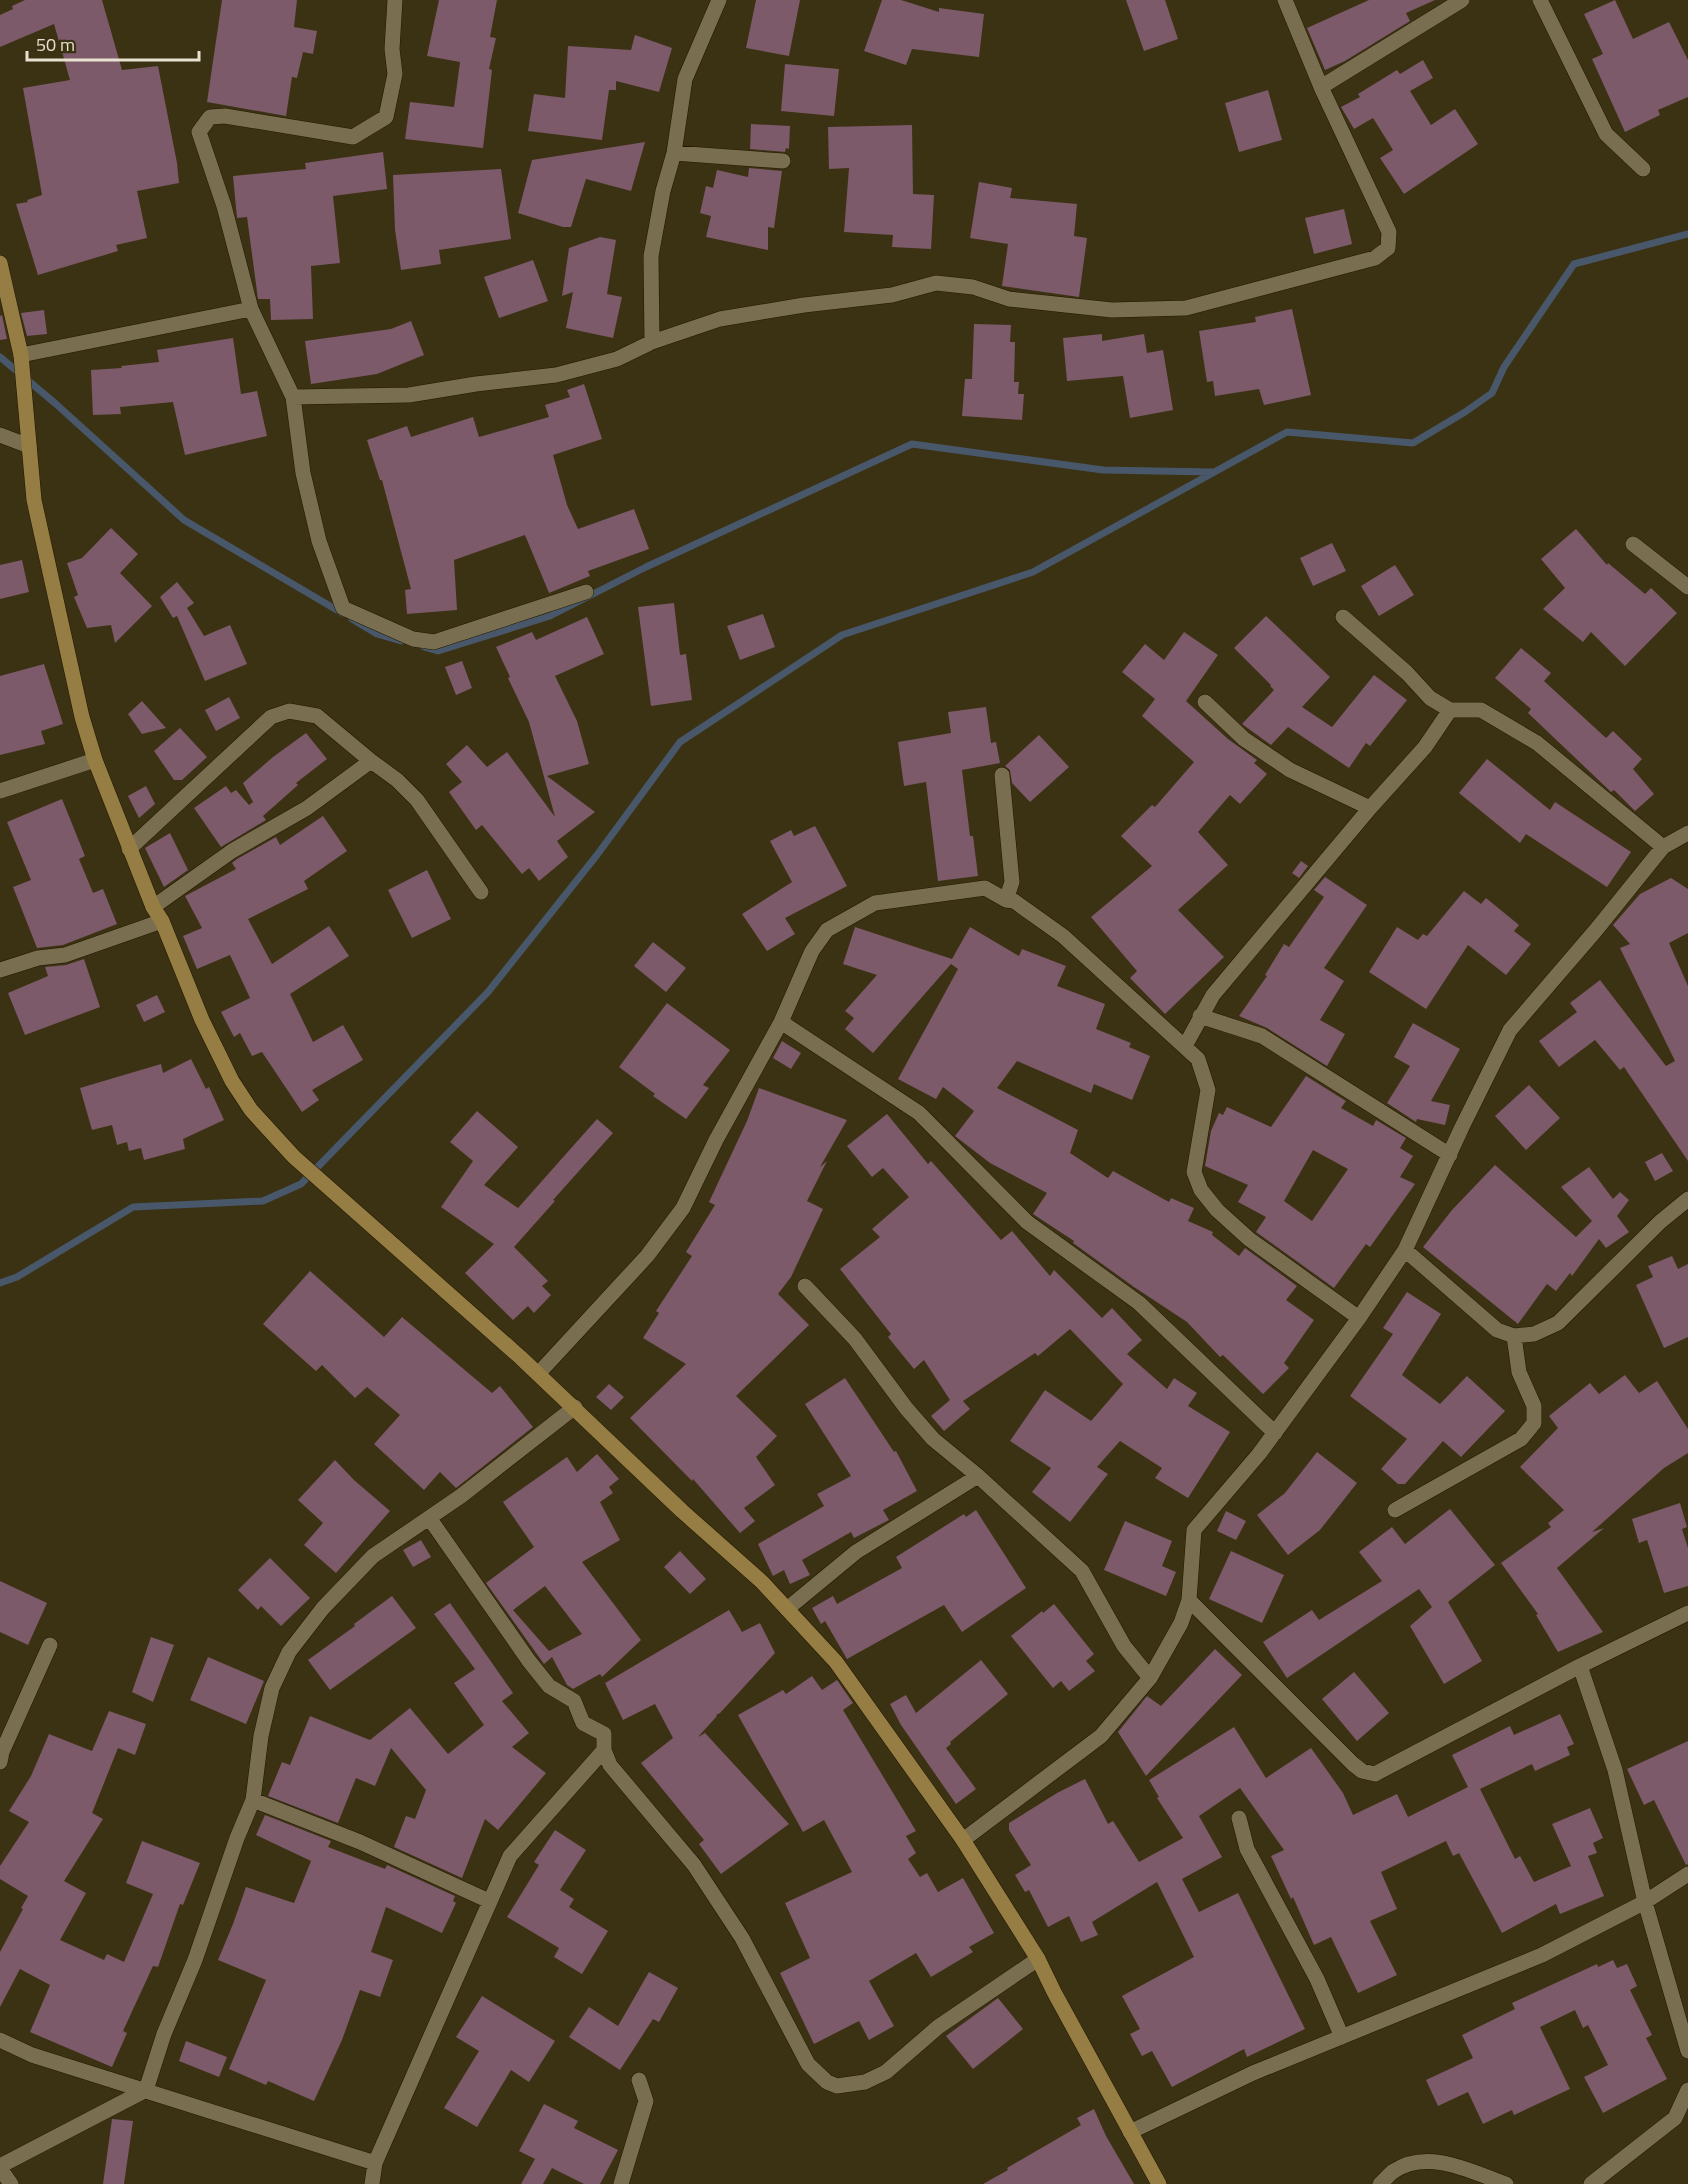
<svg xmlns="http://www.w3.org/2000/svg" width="1688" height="2184" viewBox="0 0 1688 2184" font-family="'Titillium Web',sans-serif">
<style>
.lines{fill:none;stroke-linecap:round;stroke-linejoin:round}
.stream{stroke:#48586a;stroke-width:7}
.building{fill:#7c5a69;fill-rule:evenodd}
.street-casing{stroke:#221800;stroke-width:16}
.secondary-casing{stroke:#221800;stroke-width:16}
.street{stroke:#796e4f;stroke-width:15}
.secondary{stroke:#957d43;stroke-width:15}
</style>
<rect width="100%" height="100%" fill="#3b3113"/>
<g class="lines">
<!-- stream -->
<path class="stream" d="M0,357L56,404L184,520L342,613
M352,619L377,634L401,641
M424,647L438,651L550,616L646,567L912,444L1103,470L1212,472
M0,1283L17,1277L133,1207L263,1201L301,1184L488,992L597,855L680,742L842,635L1033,572L1287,432L1413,443L1465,412L1492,393L1504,367L1574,264L1688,234"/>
</g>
<!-- building -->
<path class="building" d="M25,0H102L122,70L158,66L177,163L179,183L137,191L147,238L116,245L118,251L38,275L16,204L28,202L27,200L42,195L23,88L70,80L54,24L0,47V15L13,9L12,6Z
M222,0H297L294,27L317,31L313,54L303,52L297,78L292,77L286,116L207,102Z
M439,0H497L490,37L496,38L489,69L492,70L483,148L405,139L410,102L454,107L460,62L427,56Z
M756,0H800L789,56L746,48Z
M882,0H901L939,12V8L984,14L979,57L912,49L906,65L864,51Z
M1126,0H1165L1178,39L1144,51Z
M1369,0H1435L1406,13L1410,21L1345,61L1325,70L1307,28Z
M1615,0L1633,39L1669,22L1688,60V97L1658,110L1660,115L1625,132L1592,59L1603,54L1584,14Z
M635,35L672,48L659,92L616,81V90H609L602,140L528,131L534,94L565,98L568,46L631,50Z
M1423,60L1433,78L1410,91L1431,125L1455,109L1478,144L1404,194L1380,158L1393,150L1373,118L1354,129L1341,107L1360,97L1358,94L1397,70L1400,74Z
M785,64L839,69L834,116L781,111Z
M1268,90L1282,140L1239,152L1225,103Z
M751,124L790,126L789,149L786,148L785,152L750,149Z
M912,125L913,194L934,195L931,249L892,247L893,235L844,232L849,168L829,169L828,127Z
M645,142L631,191L586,179L571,227H563L518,213L532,160Z
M383,152L387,189L333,196L340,263L311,266L313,319L271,320L270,299H258L247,217L237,218L233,176L306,169L305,163Z
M749,168L782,171L774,228L768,227V250L706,237L711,216L700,213L706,186L713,188L717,170L748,177Z
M501,169L511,239L439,250L441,264L401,270L395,230L393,175Z
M979,182L1012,188L1010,198L1077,204L1074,236L1087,238L1079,297L1002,286L1008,244L970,238Z
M1344,209L1352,244L1314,254L1305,218Z
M600,237L616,240L607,294L622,297L613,338L566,328L573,292L562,296L569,248Z
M533,260L548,301L499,318L484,277Z
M1292,309L1311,395L1264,405L1259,389L1215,396L1213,381L1207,382L1199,331L1256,322L1255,317Z
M44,310L47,334L27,336L21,313Z
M2,315L7,339L0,340V316Z
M411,321L424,355L377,374L311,384L305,341L391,329Z
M974,324L1011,325L1010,342H1015L1014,382H1019L1018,394H1024L1022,420L962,416L965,379H972Z
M1102,334V341L1144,334L1147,353L1163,350L1173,410L1130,418L1123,376L1067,381L1063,338Z
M233,338L241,394L257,391L267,436L185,455L173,402L120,407L121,414L93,415L91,370L122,368L121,366L159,362L157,350Z
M584,384L602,439L553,455L567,505L578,529L634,509L649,549L588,571L590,576L549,593L525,535L454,560L457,610L407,614L405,590L411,589L382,480H380L367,440L407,426L411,437L473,417L479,437L549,417L545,405L570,397L567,390Z
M111,528L138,554L120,573L152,606L115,643L111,625L87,628L74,597L78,595L67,563L82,558Z
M1576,529L1607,565L1608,563L1645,594L1651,588L1677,613L1625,666L1591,632L1583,642L1543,609L1565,588L1541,559Z
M1332,543L1346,571L1313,586L1300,558Z
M22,560L29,592L0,599V565Z
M1395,565L1414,595L1379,616L1361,586Z
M177,582L194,603L187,608L204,636L230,625L247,664L205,681L177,616L173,618L160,597Z
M674,603L680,655L686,654L692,700L651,706L638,607Z
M763,614L775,647L740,660L727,626Z
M1266,616L1330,677L1302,707L1332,727L1374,675L1407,700L1370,746L1366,743L1349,768L1288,727L1271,745L1242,724L1274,690L1270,686L1271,685L1234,648Z
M587,617L604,654L555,676L577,721L589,764L547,776L595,812L557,841L568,857L539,881L529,868L522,874L482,825L476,830L449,792L462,782L446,764L467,745L487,767L507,752L555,817L529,722L508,678L510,677L496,647L532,632L536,640Z
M1184,632L1218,655L1186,701L1228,739L1257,760L1254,763L1267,774L1240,804L1230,795L1198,832L1228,865L1178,910L1224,957L1165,1014L1130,978L1137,971L1091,917L1152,866L1121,836L1152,805L1155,807L1194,762L1142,716L1155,699L1122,672L1145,644L1164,660Z
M1521,648L1551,673L1544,681L1606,738L1613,731L1642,759L1633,769L1654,794L1635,811L1614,790L1611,792L1609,790L1528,713L1531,709L1495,678Z
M462,661L472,688L456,695L445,667Z
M44,664L63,724L41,731L45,744L0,755V676Z
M229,697L240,718L216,731L205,710Z
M142,701L166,728L142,734L128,714Z
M986,707L991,743L996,742L1000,763L962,770L970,836H973L978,876L938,881L926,782L904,786L898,742L951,733L948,712Z
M180,728L207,757L182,780H174L154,751Z
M306,733L327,759L296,783L298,785L263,816L266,820L221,847L194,808L226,786L231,793L236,790L249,805L253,802L243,783L273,757Z
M1039,735L1069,767L1030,802L1012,783L1010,770L1005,766Z
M1487,759L1550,810L1555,802L1631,852L1607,887L1526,834L1520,843L1459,793Z
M146,786L155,804L139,818L128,796Z
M62,799L85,856L79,859L93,893L103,889L117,924L63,945L37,948L13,887L31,880L7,822Z
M323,816L347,851L304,881L308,889L248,919L272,964L329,926L349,956L290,994L313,1042L343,1025L363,1060L312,1090L319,1100L302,1112L262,1052L252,1056L240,1033L234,1037L221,1012L250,998L230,955L197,969L183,936L202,928L185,896L236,869L232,863L237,859L276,837L280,845Z
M815,826L847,886L785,918L795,934L767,951L742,914L792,882L770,841L791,830L794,836Z
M170,833L188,870L164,887L145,848Z
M1301,861L1308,866L1299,878L1292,873Z
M427,870L451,919L412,938L388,890Z
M1325,877L1367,905L1324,968L1344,981L1320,1020L1345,1034L1327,1066L1267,1028L1239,1016L1267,976L1265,975L1284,944L1289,947L1324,897L1314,890Z
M1671,878L1688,889V933L1669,943L1688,986V1161L1624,1067L1620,1070L1595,1040L1559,1067L1539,1041L1577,1012L1570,1003L1600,980L1666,1066L1675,1061L1620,948L1630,944L1613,925L1640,894Z
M1464,891L1481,904L1486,898L1519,925L1514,931L1531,944L1506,975L1468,945L1426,1009L1369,972L1397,927L1418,940L1423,934L1427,936Z
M855,927L952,959L970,927L1019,956L1022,949L1066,966L1057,986L1105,1004L1096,1029L1131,1043L1129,1047L1150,1056L1132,1100L1094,1084L1091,1093L1017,1061L997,1088L1078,1130L1070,1153L1108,1178L1113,1171L1169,1202L1171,1198L1194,1208L1188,1221L1213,1232L1212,1235L1239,1256L1245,1248L1297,1286L1286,1300L1314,1320L1284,1363L1289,1368L1263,1394L1223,1355L1220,1357L1187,1322L1134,1287L1073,1243L1074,1241L1033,1214L1047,1193L990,1163L955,1136L974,1111L943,1087L936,1099L898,1079L958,969L951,964L873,1053L845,1029L854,1018L845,1011L877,975L843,964Z
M653,942L686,968L666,992L634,966Z
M84,959L100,1007L25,1035L8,993L48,976L45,967L66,965Z
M157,995L165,1012L144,1022L136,1005Z
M667,1003L730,1050L703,1085L709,1088L686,1119L653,1096L655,1094L619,1067Z
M1413,1023L1460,1049L1431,1101L1450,1105L1445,1125L1417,1119L1416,1122L1387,1103L1410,1066L1394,1057Z
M782,1041L801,1053L791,1069L773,1058Z
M191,1059L206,1089L209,1087L224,1120L183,1139L185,1149L144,1160L141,1148L129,1151L127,1142L117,1145L112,1125L92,1130L80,1088L161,1064L163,1073Z
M1306,1076L1346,1101L1341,1108L1373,1126L1376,1120L1406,1138L1400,1148L1413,1156L1400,1177L1415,1184L1370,1247L1366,1244L1334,1288L1256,1232L1266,1217L1238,1202L1248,1185L1205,1166L1211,1131L1219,1113L1223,1115L1227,1107L1271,1127ZM1313,1150L1348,1169L1312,1221L1284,1201Z
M1529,1085L1560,1118L1526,1150L1495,1116Z
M759,1088L847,1120L820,1167L827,1161L807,1201L823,1209L791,1277L778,1294L809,1325L736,1396L777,1436L756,1457L775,1485L744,1508L755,1521L740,1533L693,1479L692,1481L630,1418L686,1364L643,1338L659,1313L656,1311L692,1256L686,1252L715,1205L709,1202L747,1121Z
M477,1111L518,1147L484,1185L518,1208L597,1119L613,1133L553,1200L555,1201L514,1247L548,1281L542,1286L551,1295L534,1313L528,1306L513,1320L465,1273L494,1244L441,1207L473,1161L450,1142Z
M887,1114L928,1164L931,1161L1001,1240L1012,1231L1050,1276L1054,1270L1102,1318L1112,1308L1142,1340L1127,1354L1167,1389L1174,1378L1197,1393L1188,1406L1230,1432L1188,1498L1155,1478L1162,1468L1120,1441L1097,1467L1108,1474L1070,1522L1032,1492L1051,1468L1010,1441L1045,1390L1091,1421L1123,1384L1070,1329L1038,1356L1035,1353L963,1401L970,1409L944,1431L931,1416L950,1400L924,1360L914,1369L905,1358L888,1337L891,1334L840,1269L880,1237L872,1229L909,1197L883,1168L872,1177L847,1146Z
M1662,1153L1673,1171L1655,1181L1645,1162Z
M1495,1165L1576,1237L1592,1221L1561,1187L1589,1167L1613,1199L1620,1192L1629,1200L1617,1216L1629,1232L1606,1248L1599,1239L1572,1276L1570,1273L1556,1291L1547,1284L1518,1324L1423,1247L1452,1210Z
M1672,1256L1678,1269L1688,1264V1337L1664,1348L1636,1285L1653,1277L1648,1266Z
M310,1271L384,1337L402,1317L492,1393L500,1386L533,1427L456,1488L440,1472L424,1490L374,1444L400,1415L367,1387L355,1398L322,1365L316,1371L263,1324Z
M1407,1292L1441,1314L1402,1375L1440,1404L1467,1376L1505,1411L1461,1457L1443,1441L1405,1484H1398L1381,1469L1407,1439L1350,1396L1393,1334L1383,1328Z
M1625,1375L1639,1393L1657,1381L1688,1429V1453L1664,1468L1592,1532L1604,1528L1557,1568L1603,1632L1558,1652L1536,1615L1538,1614L1501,1563L1551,1527L1548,1523L1564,1510L1520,1467L1558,1428L1549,1416L1590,1383L1599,1394Z
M845,1378L894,1452L896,1451L917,1491L883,1510L889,1520L887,1521L854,1538L851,1532L802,1560L810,1575L790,1584L784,1570L773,1576L758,1544L824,1506L817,1494L851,1476L805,1404Z
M609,1384L624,1397L611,1410L596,1397Z
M1317,1452L1357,1483L1320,1530L1288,1555L1257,1515L1285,1493Z
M597,1454L619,1479L609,1487L613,1493L600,1502L620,1540L582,1562L641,1640L602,1677L600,1674L573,1689L567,1685L552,1657L544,1664L486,1583L534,1547L503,1502L567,1457L577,1472ZM545,1586L582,1634L549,1651L513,1610Z
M335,1460L354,1480L390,1511L336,1573L304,1545L323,1523L298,1500Z
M1680,1503L1687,1527L1682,1529L1688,1548V1586L1664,1593L1647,1540L1639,1543L1632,1519Z
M1450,1509L1495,1565L1448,1602L1482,1661L1444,1684L1410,1626L1432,1607L1419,1589L1287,1678L1263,1642L1312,1610L1319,1620L1382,1581L1359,1552L1392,1527L1405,1544Z
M976,1510L1026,1588L962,1632L944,1605L847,1659L825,1621L821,1624L812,1608L833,1596L837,1604L902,1568L896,1557L964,1514L966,1517Z
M1226,1511L1246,1521L1236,1540L1217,1531Z
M1125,1521L1172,1541L1162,1566L1176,1572L1166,1596L1104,1570Z
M421,1540L431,1557L413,1567L403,1550Z
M680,1551L706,1579L690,1594L664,1567Z
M1231,1551L1284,1575L1262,1623L1209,1599Z
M270,1558L310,1598L281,1626L261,1606L258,1610L238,1590Z
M0,1581L47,1603L28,1645L0,1632Z
M392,1596L416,1628L330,1690L308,1660L355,1626L354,1624Z
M450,1603L513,1693L502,1701L529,1733L512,1747L546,1773L498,1830L485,1819L462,1878L394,1847L406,1816L415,1819L426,1790L391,1748L375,1786L356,1778L338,1823L268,1796L282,1762L290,1765L310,1716L370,1740L410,1708L448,1754L484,1725L454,1683L475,1669L434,1614Z
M1054,1604L1094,1654L1086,1661L1095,1671L1069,1691L1061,1681L1053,1688L1011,1636L1042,1611L1043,1613Z
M729,1610L742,1632L760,1623L775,1653L720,1713L716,1715L717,1716L698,1737L705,1733L789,1824L721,1874L699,1844L704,1840L641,1763L673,1738L655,1704L623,1720L605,1683Z
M151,1637L174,1645L153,1702L132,1692Z
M1215,1649L1242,1675L1146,1776L1118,1732L1147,1696L1161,1706Z
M208,1657L264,1681L246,1724L190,1700Z
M981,1660L1008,1694L950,1742L951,1744L946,1748L976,1789L956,1804L901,1725L890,1704L906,1695L916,1713Z
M1354,1672L1389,1713L1357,1741L1322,1699Z
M812,1676L822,1690L837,1680L853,1703L843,1710L916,1831L906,1836L916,1853L908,1859L920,1877L927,1873L938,1892L963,1878L994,1933L969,1947L973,1952L931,1977L916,1953L869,1981L894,2026L869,2040L859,2021L814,2044L780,1973L810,1958L785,1903L852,1872L824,1820L803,1832L738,1715L783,1690L786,1694Z
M109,1711L146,1724L135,1755L118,1748L92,1813L103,1819L64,1881L86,1893L60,1940L104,1960L107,1954L124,1962L153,1894L126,1883L142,1841L200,1863L183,1905L180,1904L158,1967L153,1966L123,2031L127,2033L112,2067L30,2032L50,1985L20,1969L0,2007V1952L23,1909L21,1908L28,1896L0,1879V1866L29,1822L9,1811L31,1776L49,1734L92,1751Z
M1560,1714L1574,1744L1567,1747L1570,1755L1535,1771L1532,1764L1480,1789L1515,1859L1520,1856L1534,1882L1571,1866L1552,1824L1590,1808L1603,1838L1593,1843L1597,1853L1588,1856L1604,1896L1560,1914L1556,1904L1502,1933L1459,1853L1453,1856L1446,1841L1381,1872L1397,1909L1370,1921L1397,1975L1358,1993L1331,1937L1314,1945L1293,1897L1291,1899L1271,1856L1284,1850L1240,1788L1199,1816L1222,1857L1182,1879L1199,1912L1238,1893L1305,2029L1247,2057L1244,2049L1172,2087L1152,2051L1142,2056L1130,2034L1140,2029L1122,1996L1194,1957L1157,1882L1092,1922L1098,1935L1081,1942L1069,1916L1048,1927L1029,1890L1025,1892L1015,1875L1031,1865L1009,1830V1823L1057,1793L1085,1779L1108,1824L1113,1821L1139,1862L1183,1838L1157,1798L1159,1797L1149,1780L1234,1727L1266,1778L1311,1748L1343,1793L1353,1815L1397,1794L1408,1817L1468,1787L1452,1755L1510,1726L1514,1735Z
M1688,1741V1864L1686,1865L1654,1800L1644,1805L1627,1769Z
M265,1815L331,1841L328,1847L385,1869L387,1865L455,1896L453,1901L456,1903L442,1933L386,1907L371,1952L393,1960L380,1997L360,1990L342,2040L314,2101L268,2081L266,2085L229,2069L266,1980L218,1960L233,1924L246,1887L294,1903L311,1861L256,1835Z
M555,1830L586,1850L560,1890L574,1899L569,1907L608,1931L582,1974L554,1957L559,1948L507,1917L539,1865L534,1862Z
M1613,1960L1617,1968L1627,1964L1637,1986L1630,1990L1652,2035L1646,2038L1667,2079L1603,2113L1584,2077L1608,2065L1588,2025L1583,2028L1575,2010L1540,2027L1570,2089L1514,2115L1512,2110L1483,2124L1468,2092L1438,2106L1426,2080L1473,2058L1462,2035L1515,2009L1512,2003L1597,1964L1598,1967Z
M649,1972L678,1988L659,2022L653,2019L620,2070L569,2037L589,2007L618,2026Z
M482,1996L555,2041L529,2082L511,2070L477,2127L444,2108L479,2051L456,2037Z
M998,1998L1023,2029L973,2069L946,2036Z
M186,2041L227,2057L219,2077L179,2061Z
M544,2104L578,2121L574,2128L618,2150L600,2184H584L552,2168L543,2184H521L535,2159L519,2151Z
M1094,2109L1106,2136L1134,2184H983L1008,2170L1007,2168L1081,2125L1077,2118Z
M112,2119L133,2121L124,2184H103Z"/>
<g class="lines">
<!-- street casing -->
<g class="street-casing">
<path id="street" d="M395,0L392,49L395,74L386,117L353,137L225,116L210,117L199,132L224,206L251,309L293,397L303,473L319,541L343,608L413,639L434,642L586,592
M1540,0L1606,134L1643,169
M1321,87L1462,0
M674,153L783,161
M652,342L651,256L663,191L674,153L685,79L719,0
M21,355L251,309
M293,397L409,395L476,384L556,375L617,359L652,342L720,319L804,305L892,295L936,283L973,287L1009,299L1112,310L1186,308L1375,258L1388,248L1389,232L1321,87L1285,0
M0,435L29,446
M1633,544L1688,587
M1205,702L1244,739L1290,770L1370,808
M1450,710H1481L1537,743L1663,847
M1002,775L1012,882L1006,900
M0,791L95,760
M129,849L271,717L289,711L317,716L371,761L397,780L417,800L481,892
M153,907L232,851L307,808L371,761
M0,970L38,958L65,955L162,921
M1200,1016L1262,1036L1450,1155
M781,1022L919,1113L1027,1222L1139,1303L1275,1433
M1185,1046L1213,995L1370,808L1425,747L1450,710L1430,698L1407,673L1343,617
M1405,1250L1497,1330L1514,1336L1534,1334L1558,1323L1660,1222L1688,1199
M805,1286L855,1339L906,1408L933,1439L978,1476L1082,1571L1124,1646L1150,1678
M538,1374L647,1256L683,1208L716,1140L781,1022L812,951L827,930L875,903L985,888L1006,900L1014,901L1063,936L1198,1059L1208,1090L1194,1172L1201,1190L1217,1210L1249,1239L1359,1318
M1395,1510L1521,1439L1534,1423V1406L1519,1372L1514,1336
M430,1519L529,1661L549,1686L574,1701L583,1723L604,1734V1750L610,1765L694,1865L742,1938L808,2064L827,2082L837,2086L865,2082L886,2072L938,2027L1038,1959
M1189,1600L1353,1764L1362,1771L1375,1774L1580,1666L1688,1613
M787,1609L856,1552L978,1476
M1580,1666L1615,1770L1645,1902L1688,2051
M0,1762L2,1752L50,1645
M253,1800L360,1842L489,1901
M1239,1818L1247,1849L1317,1979L1342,2037
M963,1840L1101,1736L1150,1678L1181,1623L1189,1600L1194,1530L1259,1454L1359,1318L1405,1250L1462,1127L1510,1030L1596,930L1663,847L1688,833
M0,2040L32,2055L375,2163
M1130,2132L1253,2073L1542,1955L1645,1902L1688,1874
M0,2166L146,2090L164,2034L195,1960L237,1838L253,1800L261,1736L272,1688L289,1652L323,1608L373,1556L461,1496L575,1407
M0,2171L4,2174L11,2184
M372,2184L375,2163L510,1856L604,1750
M621,2184L646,2101L639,2080
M1380,2184C1385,2180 1389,2174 1394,2171C1428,2148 1472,2172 1506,2184
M1591,2184L1675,2118L1688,2090"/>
</g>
<!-- secondary casing -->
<g class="secondary-casing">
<path id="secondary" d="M0,263L21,355L34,500L82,717L95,760L153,907L162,921L202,1020L232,1081L251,1110L294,1157L520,1357L682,1511L762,1582L836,1662L963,1840L1038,1959L1054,1992L1159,2184"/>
</g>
<!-- street -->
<use href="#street" class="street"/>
<!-- secondary -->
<use href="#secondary" class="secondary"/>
</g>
<!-- scale -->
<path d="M27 51v9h172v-9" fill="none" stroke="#e8e1d0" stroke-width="3"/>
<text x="36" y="51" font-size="18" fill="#e8e1d0" stroke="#3b3113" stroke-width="4.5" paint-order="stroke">50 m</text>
</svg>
